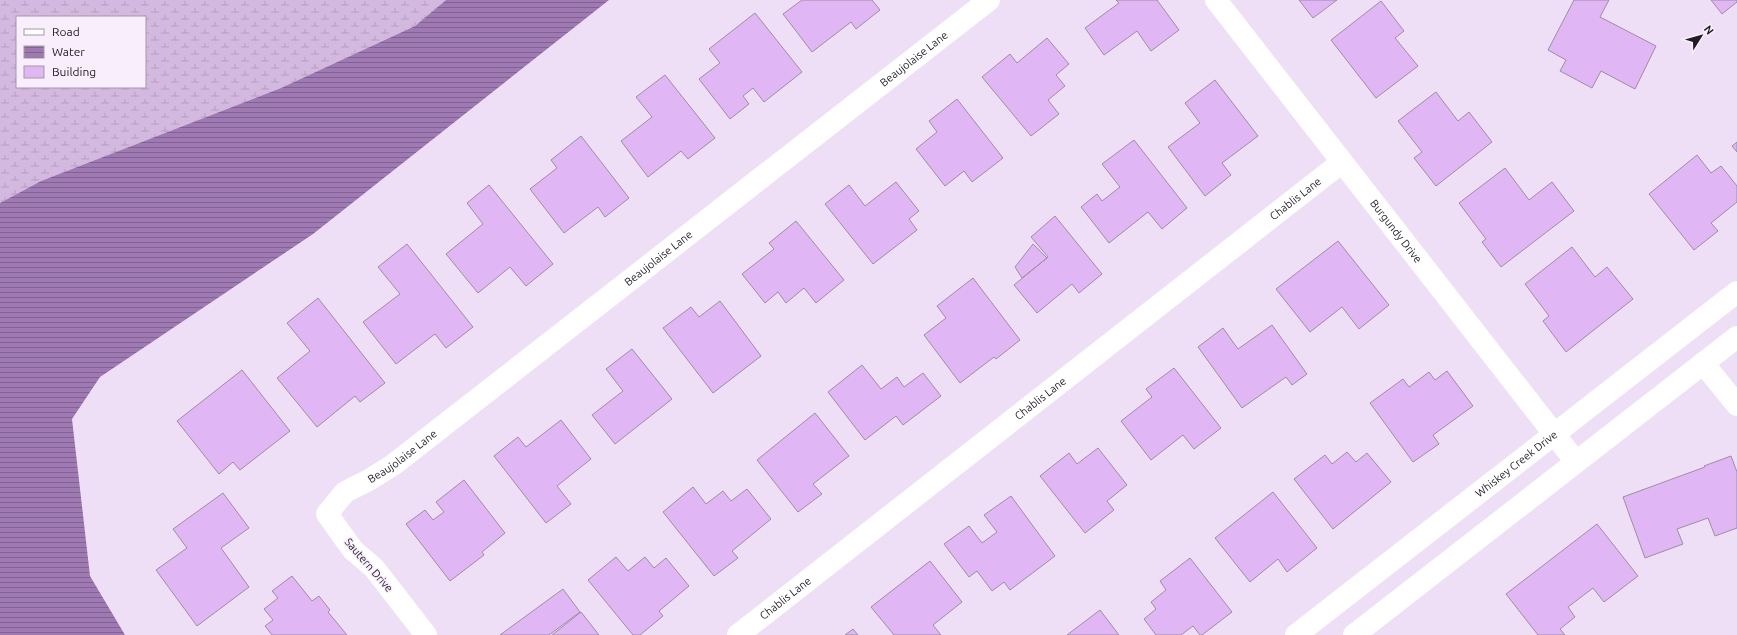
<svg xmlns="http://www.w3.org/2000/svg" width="1737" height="635" viewBox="0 0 1737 635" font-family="Ubuntu,sans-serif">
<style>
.wetland{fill:url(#wetland-marsh);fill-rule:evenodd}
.water{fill:url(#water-rules)}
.building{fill:#e0b7f4;stroke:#9c8ea3}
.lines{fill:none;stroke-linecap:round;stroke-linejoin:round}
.minor{stroke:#fff;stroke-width:22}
.labels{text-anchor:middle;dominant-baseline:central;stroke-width:3;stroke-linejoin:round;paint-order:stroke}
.street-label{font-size:11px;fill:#201b23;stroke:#f8eefc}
</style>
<defs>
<pattern id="wetland-marsh" width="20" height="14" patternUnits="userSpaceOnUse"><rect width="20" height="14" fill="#d3b9e0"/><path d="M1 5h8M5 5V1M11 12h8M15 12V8" fill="none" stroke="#b59ec0"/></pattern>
<pattern id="water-rules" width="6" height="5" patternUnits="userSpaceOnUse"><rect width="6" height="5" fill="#9f79b2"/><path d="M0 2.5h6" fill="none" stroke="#816290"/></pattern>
</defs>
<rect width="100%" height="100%" fill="#eedff6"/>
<!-- wetland -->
<path class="wetland" d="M0,0H446L415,26L281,88L41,181L0,203ZM17,17H145V87H17Z"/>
<!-- water -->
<path class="water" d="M446,0H609L313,234L100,377L72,419L90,576L125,635H0V203L41,181L281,88L415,26Z"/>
<!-- building -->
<path class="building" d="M802,0H872L880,10L856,29L851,22L812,52L783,14Z
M1116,0H1157L1179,30L1151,51L1137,31L1104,55L1085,28L1119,3Z
M1299,0H1337L1313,18Z
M1574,0H1609L1600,17L1656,46L1635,89L1601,71L1592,88L1560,71L1566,60L1548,50Z
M1711,0H1737V2L1722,14Z
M1381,1L1404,31L1395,38L1418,66L1376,98L1331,40Z
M755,13L802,72L764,102L753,88L743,96L749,104L730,119L699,79L720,63L709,49Z
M1047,38L1069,64L1056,75L1065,86L1048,100L1059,114L1031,136L982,77L1010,54L1017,63Z
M665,75L715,138L688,159L681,151L648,177L621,141L652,117L636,97Z
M1215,80L1258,136L1222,163L1231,175L1205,196L1168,147L1200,123L1185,103Z
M1436,92L1458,121L1469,112L1492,142L1436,186L1414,158L1422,152L1398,121Z
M957,99L1003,158L972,182L964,171L945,186L916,149L937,132L929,121Z
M581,136L629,198L605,217L598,207L564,233L530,189L557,168L551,160Z
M1134,140L1187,208L1162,229L1148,212L1109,243L1081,207L1097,194L1102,201L1120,187L1102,164Z
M1737,142V152L1732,146Z
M1697,155L1711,173L1721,166L1737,186V202L1711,223L1718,231L1694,250L1649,194Z
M1505,168L1529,200L1552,182L1574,211L1501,267L1482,242L1486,239L1459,203Z
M896,182L919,211L909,219L917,230L873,264L825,204L849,185L865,206Z
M489,185L553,264L526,286L510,267L478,293L446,254L483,224L467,203Z
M1055,216L1102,274L1079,293L1072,284L1037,313L1014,285L1048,257L1031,237Z
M796,221L844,280L816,303L804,288L786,303L778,292L765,303L742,274L774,249L769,243Z
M1338,241L1389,305L1359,329L1342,307L1310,332L1276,289Z
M407,244L473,327L446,348L435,334L396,364L363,322L400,294L378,267Z
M1033,244L1047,258L1022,278L1015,267Z
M1572,247L1595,277L1607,267L1633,299L1566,352L1543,321L1549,316L1525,284Z
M973,278L1020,340L996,359L994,357L960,383L924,335L946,318L937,306Z
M318,298L385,383L360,402L355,396L317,427L277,378L310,351L287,323Z
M720,301L761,356L713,393L663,328L691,307L699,317Z
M1272,325L1307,374L1292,385L1286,377L1242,408L1198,347L1223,328L1238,349Z
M632,349L672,399L615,444L592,415L623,391L606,369Z
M862,365L881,389L897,377L904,387L923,373L941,396L903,425L896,416L865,440L828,392Z
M1174,368L1221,428L1194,449L1183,435L1151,460L1121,421L1152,397L1146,389Z
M242,370L290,431L240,470L233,462L219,474L177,421Z
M1447,371L1473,406L1433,435L1439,444L1413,462L1370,403L1403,379L1409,387L1429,372L1435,380Z
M815,413L849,456L813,484L822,494L798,512L757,460Z
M561,420L591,459L557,486L571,504L546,523L494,456L518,437L526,447Z
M1098,448L1127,485L1107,501L1114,510L1085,533L1040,476L1069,453L1077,464Z
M1347,452L1356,462L1367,453L1391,482L1333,529L1294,479L1325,455L1332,464Z
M1731,456L1737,472V528L1715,536L1708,518L1677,529L1683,544L1645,558L1623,497L1705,467L1704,466Z
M464,480L505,533L482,552L484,555L450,581L406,524L425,510L433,520L444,512L436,502Z
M693,487L706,504L723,491L731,501L747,489L771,519L732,551L738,558L714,576L663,512Z
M1273,492L1317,548L1287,572L1278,559L1250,582L1215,538Z
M223,493L249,528L221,548L249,587L197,626L156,570L187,548L173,529Z
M1011,496L1055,556L1010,590L1004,582L992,591L977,571L969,577L944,544L969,526L982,543L997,532L984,515Z
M1597,524L1638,576L1604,602L1593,588L1568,607L1575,617L1560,629L1565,635H1538L1506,594Z
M616,557L628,571L645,557L654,568L666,558L689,586L659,611L663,616L640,635H633L588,580Z
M1190,558L1232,612L1202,635H1200L1193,626L1181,635H1156L1144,619L1156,609L1151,602L1166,590L1160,581Z
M930,561L962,602L933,625L941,635H894L871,607Z
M292,576L312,601L319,596L330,610L328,612L347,635H272L265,626L273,620L264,609L278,598L272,591Z
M563,589L580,612L549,635H500Z
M1100,610L1119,635H1067Z
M581,612L599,635H552Z
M853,629L858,635H845Z"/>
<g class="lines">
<!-- minor -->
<g class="minor">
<path id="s1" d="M1216,0L1576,462"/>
<path d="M1703,363L1737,405"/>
<path id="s2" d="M426,635L374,568L353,550L327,514L345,492L369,480L393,465L989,0"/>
<path id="s3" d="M738,635L1342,162"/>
<path id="s4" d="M1296,635L1737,292"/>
<path d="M1354,635L1737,337"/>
</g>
</g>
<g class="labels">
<!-- street labels -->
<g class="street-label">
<text stroke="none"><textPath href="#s2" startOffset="901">Beaujolaise Lane</textPath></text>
<text stroke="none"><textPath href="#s3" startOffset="708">Chablis Lane</textPath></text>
<text stroke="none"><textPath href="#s1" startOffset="293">Burgundy Drive</textPath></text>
<text stroke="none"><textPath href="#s2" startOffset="577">Beaujolaise Lane</textPath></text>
<text stroke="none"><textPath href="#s3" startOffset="384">Chablis Lane</textPath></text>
<text stroke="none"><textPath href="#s2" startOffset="253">Beaujolaise Lane</textPath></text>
<text stroke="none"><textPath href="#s4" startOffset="279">Whiskey Creek Drive</textPath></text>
<text transform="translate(369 565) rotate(49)">Sautern Drive</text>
<text stroke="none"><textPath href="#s3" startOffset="60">Chablis Lane</textPath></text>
</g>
</g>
<!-- legend -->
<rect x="16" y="16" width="130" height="72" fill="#f8eefc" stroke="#a29aa5"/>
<rect x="24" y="29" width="20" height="6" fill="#ffffff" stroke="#a29aa5"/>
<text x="52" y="36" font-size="12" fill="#201b23">Road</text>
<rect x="24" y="46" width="20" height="12" fill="url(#water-rules)" stroke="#a29aa5"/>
<text x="52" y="56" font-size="12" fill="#201b23">Water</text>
<rect x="24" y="66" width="20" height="12" fill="#e0b7f4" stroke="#a29aa5"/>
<text x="52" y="76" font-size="12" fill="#201b23">Building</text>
<!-- north arrow -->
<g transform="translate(1701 36) rotate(53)" stroke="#f8eefc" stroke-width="3" paint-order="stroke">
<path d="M0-3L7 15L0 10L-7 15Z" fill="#201b23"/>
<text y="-6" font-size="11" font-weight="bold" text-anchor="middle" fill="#201b23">N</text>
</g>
</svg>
